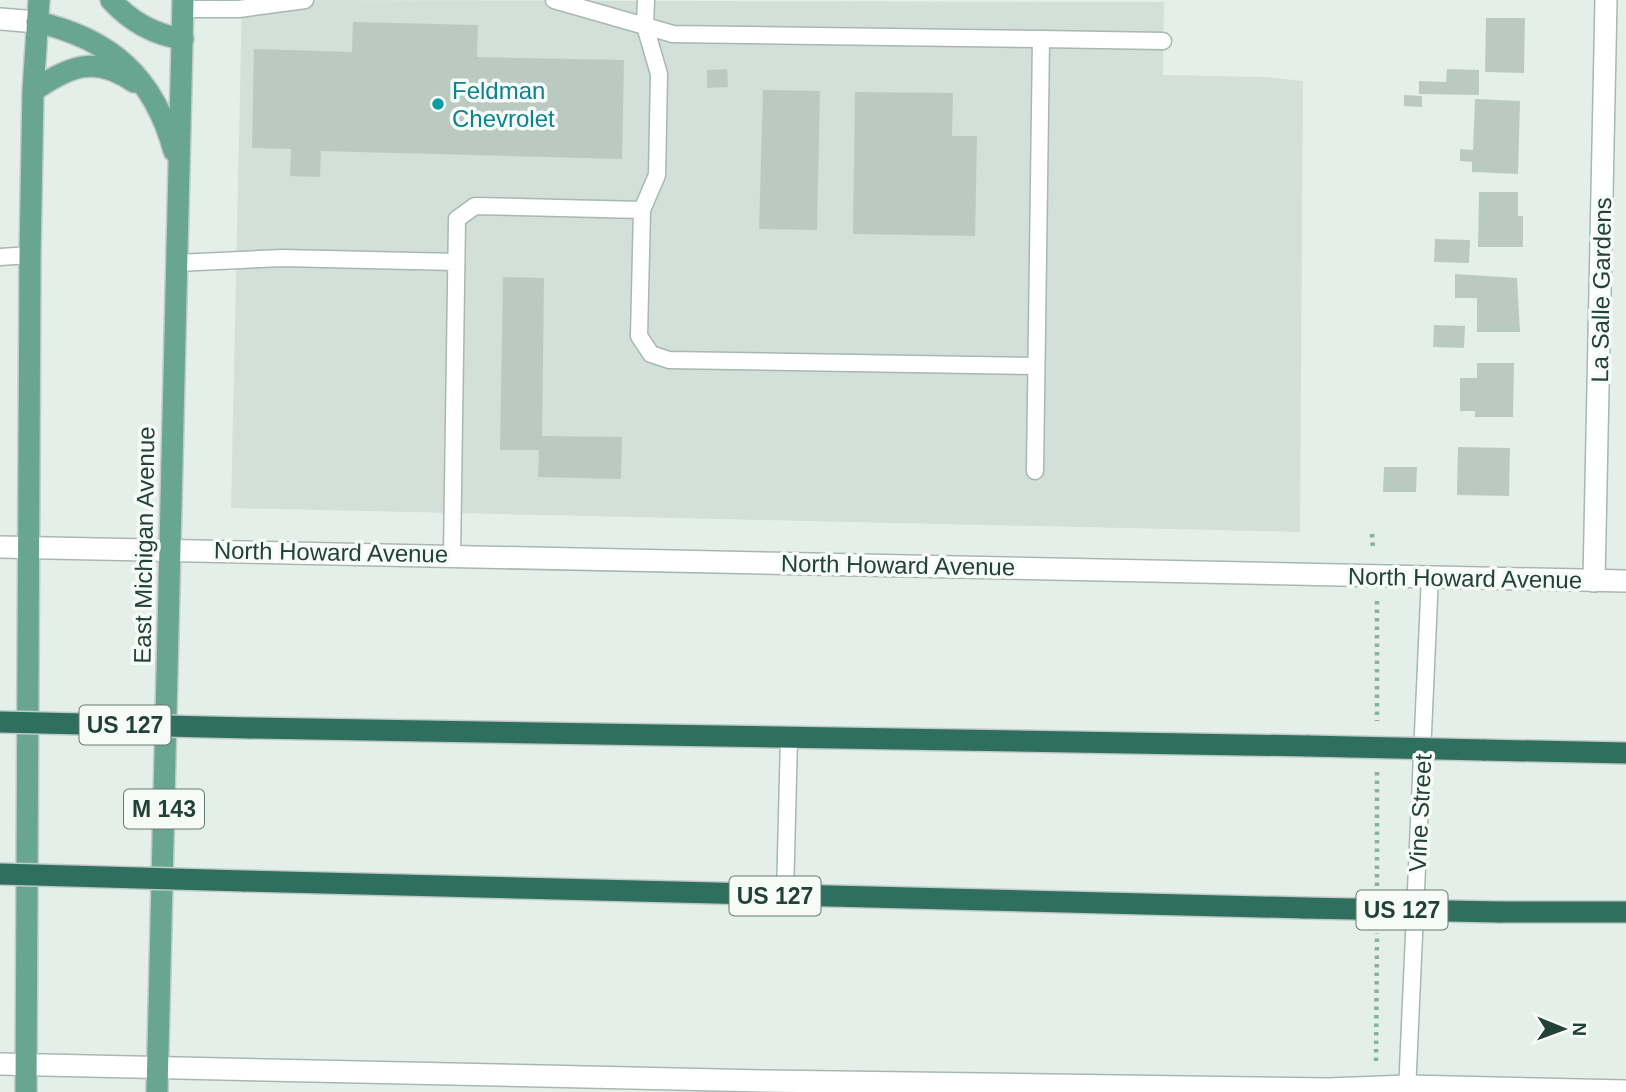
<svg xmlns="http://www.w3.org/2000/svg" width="1626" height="1092" viewBox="0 0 1626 1092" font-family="Arial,sans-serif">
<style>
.built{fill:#d3dfd9}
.building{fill:#bacac3}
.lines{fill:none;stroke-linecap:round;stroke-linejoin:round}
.service-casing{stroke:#a7b8b1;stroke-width:19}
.minor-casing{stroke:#a7b8b1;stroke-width:24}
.tertiary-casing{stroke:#a7b8b1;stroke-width:24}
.primary-casing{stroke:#c1cac7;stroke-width:24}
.motorway-casing{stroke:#c1cac7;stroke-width:24}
.path{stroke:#85b3a1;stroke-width:4.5;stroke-dasharray:3.5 5;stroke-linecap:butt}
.service{stroke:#fff;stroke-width:16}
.minor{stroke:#fff;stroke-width:21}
.tertiary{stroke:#fff;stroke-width:21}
.primary{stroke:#69a691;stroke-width:21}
.motorway{stroke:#2e6f5d;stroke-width:21}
.motorway-bridge-casing{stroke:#c1cac7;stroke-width:24;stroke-linecap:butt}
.motorway-bridge{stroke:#2e6f5d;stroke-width:21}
.culture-dot{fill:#0f9aa8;stroke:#f6fbf8;stroke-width:2.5}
.labels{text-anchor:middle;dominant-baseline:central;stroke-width:7;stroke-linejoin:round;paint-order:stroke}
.shield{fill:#f6fbf8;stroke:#627a71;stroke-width:2}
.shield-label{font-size:23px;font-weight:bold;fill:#234237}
.culture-label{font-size:24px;fill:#0d838f;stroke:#f6fbf8;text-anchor:start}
.street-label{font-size:24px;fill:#234237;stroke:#f6fbf8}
</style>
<rect width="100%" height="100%" fill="#e5efea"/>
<!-- built -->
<path class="built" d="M242,0L1164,2L1163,75L1265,77L1303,81L1300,532L231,508Z"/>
<!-- building -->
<path class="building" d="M1486,18H1525L1524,73L1485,72Z
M353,22L478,25L477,57L624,60L622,159L321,151L320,177L290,176L291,149L252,148L254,49L352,52Z
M727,69L728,87L707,88V70Z
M1447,69L1479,70V95L1419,94V81L1446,82Z
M763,90L820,91L817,230L759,229Z
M855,92L953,93L952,136H977L975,236L853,234Z
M1404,95L1422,96V107L1404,106Z
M1475,99L1520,101L1518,174L1472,172V162L1460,161V149L1473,150Z
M1479,192H1518V216H1523V247H1478Z
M1435,239L1470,240L1469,263L1434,262Z
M1455,274L1517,278L1520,332H1477V298H1455Z
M503,277L544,278L542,436L622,437L621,479L538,477L539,450H500Z
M1434,325L1465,326L1464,348L1433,347Z
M1477,363H1514L1513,417H1475V411H1460V378H1477Z
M1458,447L1510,448L1509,496L1457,495Z
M1384,467H1417L1416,492H1383Z"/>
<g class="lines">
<!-- service casing -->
<g class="service-casing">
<path id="service" d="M554,0L673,34L1041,39
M646,0L645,26L659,74L657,175L642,210L639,336L651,354L669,360L1036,366
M183,9H239L305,0
M0,257L30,255
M177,263L282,258L456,262
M1035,471L1041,39L1163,41
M452,555L457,219L475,206L642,210
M785,896L789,737
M1407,1092L1430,576"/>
</g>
<!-- minor casing -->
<g class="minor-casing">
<path id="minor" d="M0,19L37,22
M1594,581L1606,0"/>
</g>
<!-- tertiary casing -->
<g class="tertiary-casing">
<path id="tertiary" d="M0,547L1626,581
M0,1064L765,1081L1328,1089L1408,1086L1626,1091"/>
</g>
<!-- primary casing -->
<g class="primary-casing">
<path id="primary" d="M111,0C130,21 155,35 183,39
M37,22C111,39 154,77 174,151
M33,91C69,67 94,54 134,82
M26,1092L30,255L33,91L39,0
M157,1092L183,0"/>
</g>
<!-- motorway casing -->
<g class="motorway-casing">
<path id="motorway" d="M249,728L1308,746
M1483,750L1626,753
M244,881L1305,908
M1498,912H1626"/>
</g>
<!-- path -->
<path class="path" d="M1372,534L1373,550
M1377,601V721
M1377,886V772
M1376,1061L1377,933"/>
<!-- service -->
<use href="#service" class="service"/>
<!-- minor -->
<use href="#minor" class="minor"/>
<!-- tertiary -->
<use href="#tertiary" class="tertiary"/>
<!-- primary -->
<use href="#primary" class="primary"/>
<!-- motorway -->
<use href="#motorway" class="motorway"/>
<!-- motorway-bridge casing -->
<g class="motorway-bridge-casing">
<path id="motorway-bridge" d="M0,722L249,728
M1308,746L1483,750
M0,874L244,881
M1305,908L1498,912"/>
</g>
<!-- motorway-bridge -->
<use href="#motorway-bridge" class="motorway-bridge"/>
</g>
<!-- markers -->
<circle class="culture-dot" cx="438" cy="104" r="7"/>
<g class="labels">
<!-- shield labels -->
<g class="shield">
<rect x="79.5" y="705.5" width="91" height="39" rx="5"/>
<rect x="124" y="789.5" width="80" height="39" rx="5"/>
<rect x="729.5" y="876.5" width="91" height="39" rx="5"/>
<rect x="1356.5" y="890.5" width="91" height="39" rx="5"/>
</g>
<g class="shield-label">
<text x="125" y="725">US 127</text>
<text x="164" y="809">M 143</text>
<text x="775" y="896">US 127</text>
<text x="1402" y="910">US 127</text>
</g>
<!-- culture labels -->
<g class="culture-label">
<text x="452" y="90">Feldman<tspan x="452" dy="28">Chevrolet</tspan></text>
</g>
<!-- street labels -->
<g class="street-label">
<text transform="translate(1601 290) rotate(-89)">La Salle Gardens</text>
<text transform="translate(144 545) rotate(-89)">East Michigan Avenue</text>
<text transform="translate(331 552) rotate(1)">North Howard Avenue</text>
<text transform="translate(898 565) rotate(1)">North Howard Avenue</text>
<text transform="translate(1465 578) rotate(1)">North Howard Avenue</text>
<text transform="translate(1420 813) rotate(-87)">Vine Street</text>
</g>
</g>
<!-- north arrow -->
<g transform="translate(1563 1029) rotate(91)" stroke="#f6fbf8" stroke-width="5" paint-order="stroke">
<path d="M0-5L12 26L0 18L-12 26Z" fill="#234237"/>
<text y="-10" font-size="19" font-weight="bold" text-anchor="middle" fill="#234237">N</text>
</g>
</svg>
